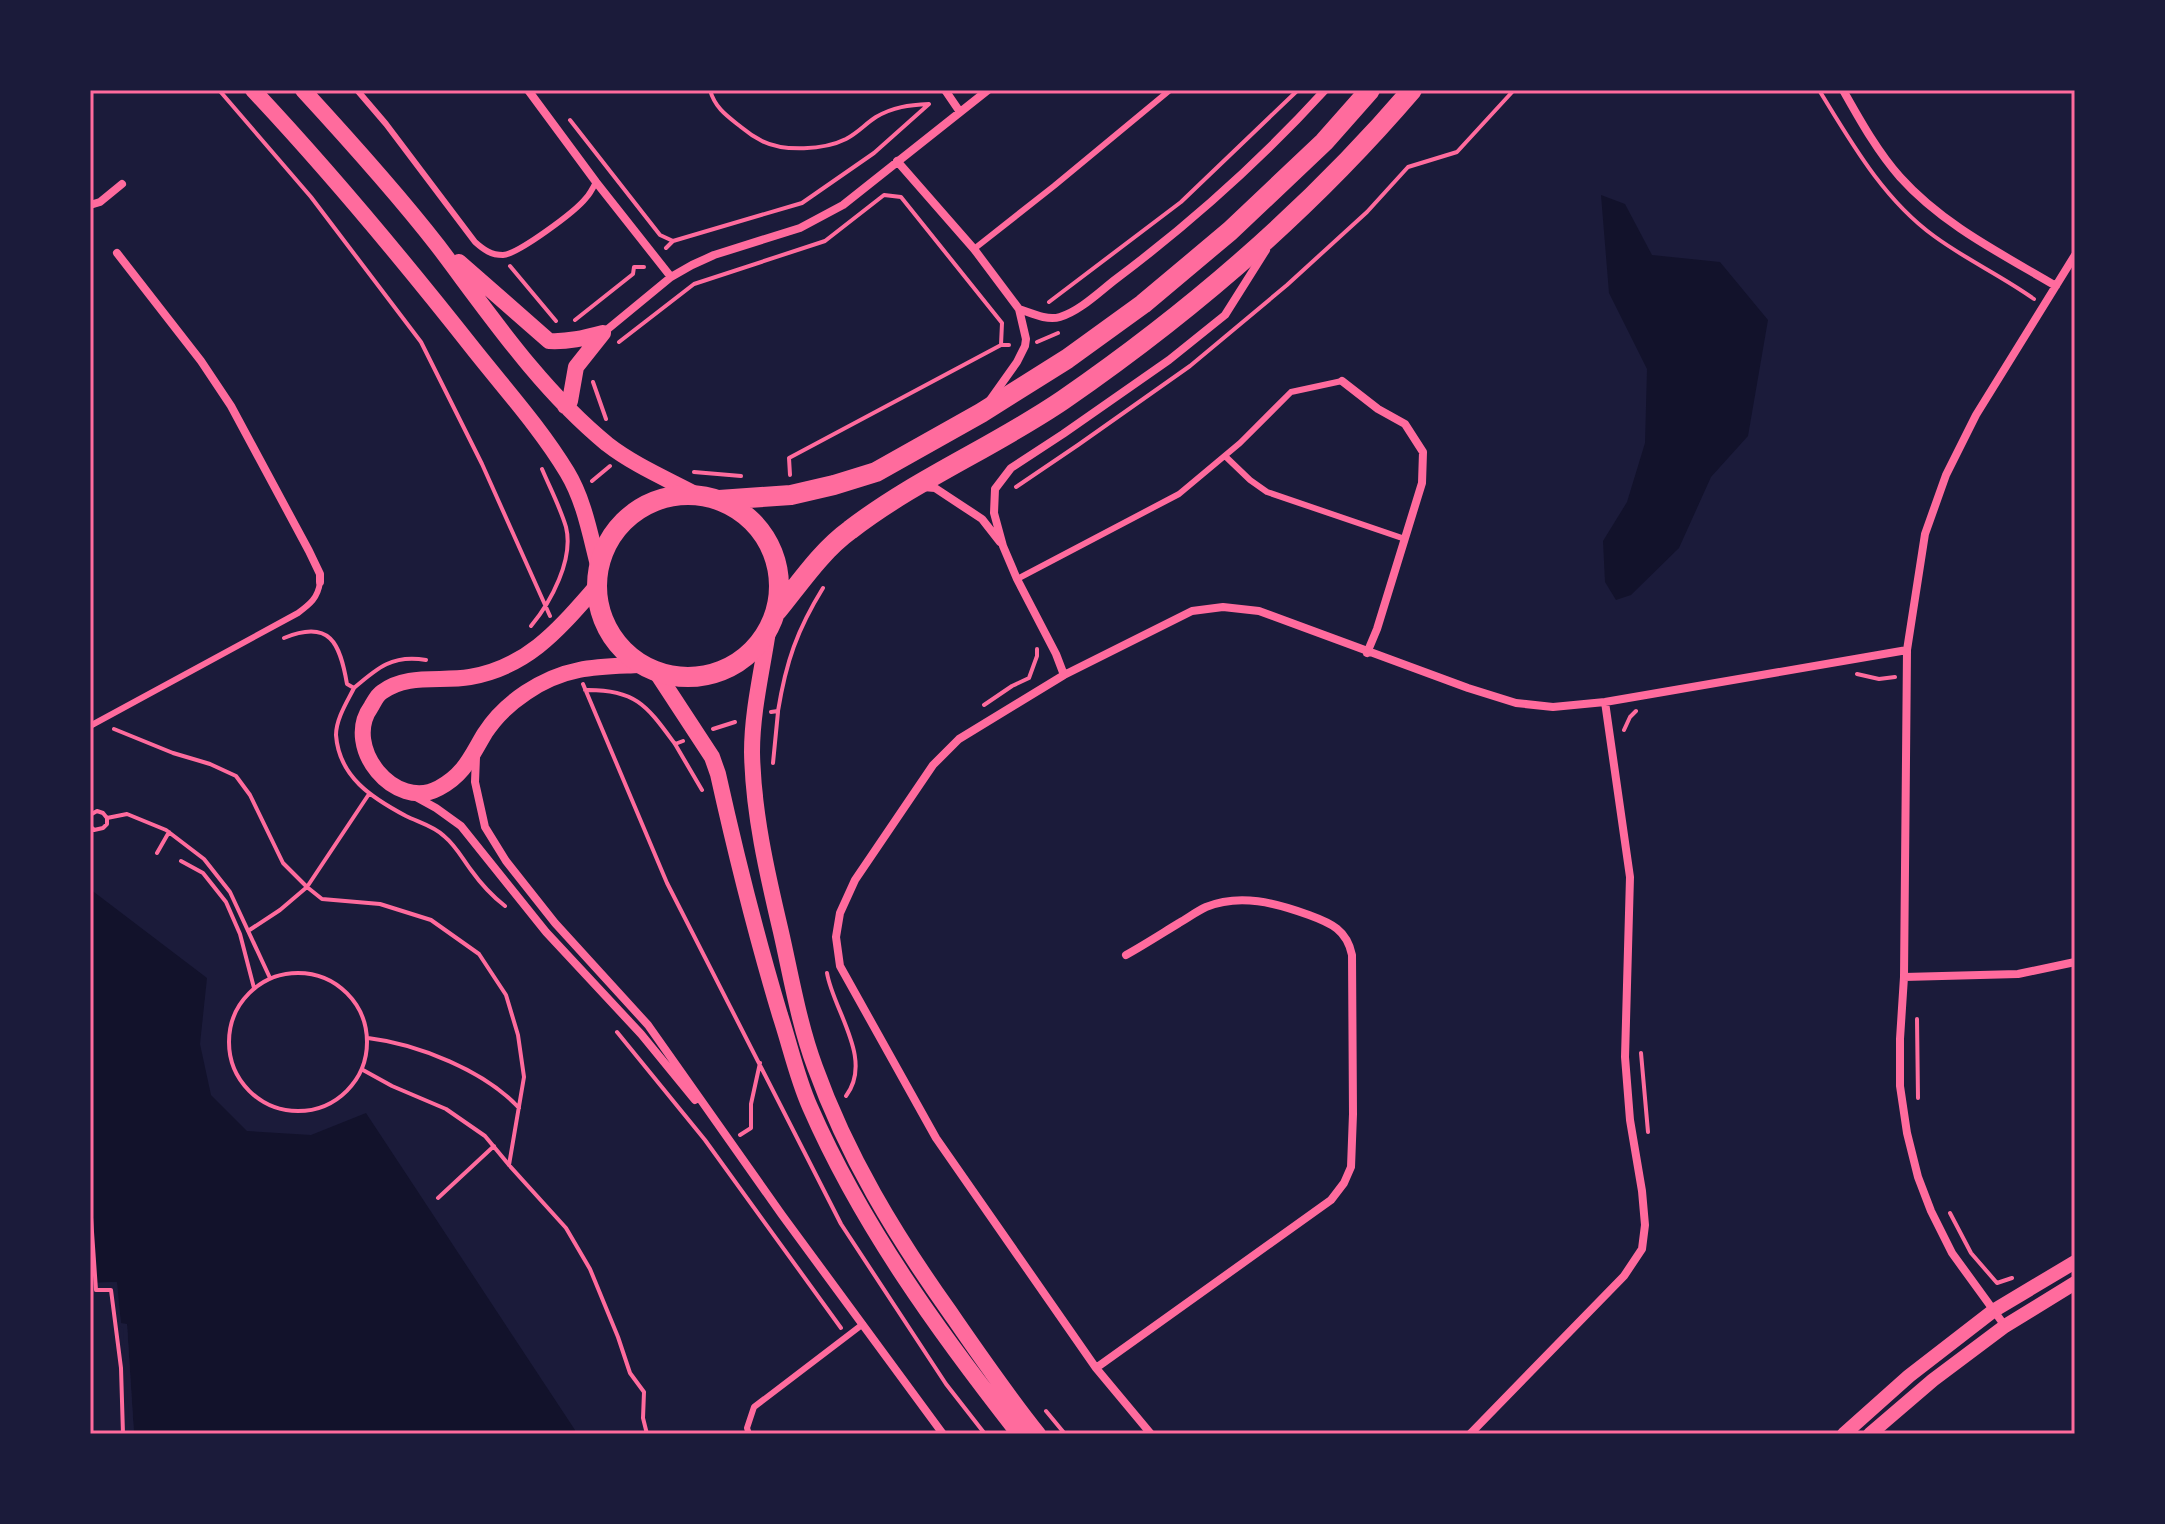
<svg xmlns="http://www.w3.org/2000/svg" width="2165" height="1524" viewBox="0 0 2165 1524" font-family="'Work Sans',sans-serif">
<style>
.water{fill:#12122b}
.pier{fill:#1b1b3a}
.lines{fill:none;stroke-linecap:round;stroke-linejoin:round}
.path{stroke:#ff6b9d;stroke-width:4}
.service{stroke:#ff6b9d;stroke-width:6}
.minor{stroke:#ff6b9d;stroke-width:8}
.tertiary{stroke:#ff6b9d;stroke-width:14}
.secondary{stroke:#ff6b9d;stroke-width:16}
.primary{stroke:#ff6b9d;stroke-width:20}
.neatline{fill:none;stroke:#ff6b9d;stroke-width:3}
</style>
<rect width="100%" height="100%" fill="#1b1b3a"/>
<!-- water -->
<path class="water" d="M1601,195L1625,204L1652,255L1720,262L1768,320L1748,436L1711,477L1679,548L1631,595L1616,600L1605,582L1603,541L1627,502L1645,443L1647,369L1609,293Z
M90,889L207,978L200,1044L211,1095L247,1131L311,1135L366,1113L575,1430V1434H134L127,1324H121L117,1282L90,1283Z"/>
<!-- pier -->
<path class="pier" d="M116,1282L121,1323L127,1324L134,1434H130L123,1328L117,1325L113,1286L90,1287V1283Z"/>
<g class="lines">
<!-- path -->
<path class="path" d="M219,90L311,197L421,342L482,464L550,616
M1819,90C1851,142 1883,199 1934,236C1965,259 2002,276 2034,299
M570,120L660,235L673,241L666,248
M673,241L802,203L874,153L929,104C909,105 893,107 876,117C865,124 859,132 846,139C824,150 784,152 762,141C754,137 747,132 741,127C727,116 715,108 710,90
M510,266L556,321
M1049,302L1181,202L1298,90
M575,320L633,274L634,267H644
M619,342L694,284L825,241L884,195L901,197L1002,323
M1037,342L1058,333
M1001,345L1002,323
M593,382L606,419
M694,472L741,476
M790,475L789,458L1001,345H1009
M592,481L610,466
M1016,487L1078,445L1190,366L1287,285L1367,212L1408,167L1457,152L1514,90
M531,626C551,602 574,559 566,527C560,507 550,488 542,469
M284,638C330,619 340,643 347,684L354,688C347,702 336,719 336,735C339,777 372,798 406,816C418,822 434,826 444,836C456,846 462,858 471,870C481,884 492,896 505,906
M1857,674L1879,679L1895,677
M583,684L667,883L841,1224L946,1384L985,1434
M354,688C377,668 393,654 426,660
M585,690C636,689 647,706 675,744L683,741
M984,705L1012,686L1029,678L1037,656V649
M771,712L778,711C786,662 797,630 823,588
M114,729L173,753L210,764L236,776L250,795L283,863L307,887L280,910L248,931
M713,729L735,722
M1624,730L1630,717L1636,711
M675,744L702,790
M773,763L778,712
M369,794L307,887L322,899L380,904L431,920L479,954L506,995L518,1035L524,1077L509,1165
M90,815L97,811L103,813L107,818L127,814L166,830L204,859L230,892L270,978
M90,826L94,830L103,828L107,824V818
M157,853L169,832
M181,861L203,873L226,902L240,934L254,988
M229 1042a69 69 0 1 1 138 0a69 69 0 1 1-138 0Z
M827,973C833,1010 874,1059 846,1096
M1917,1019L1918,1098
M617,1032L705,1140L841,1328
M368,1038C418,1044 485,1071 519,1108
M1641,1053L1648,1132
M363,1070L392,1086L446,1109L485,1136L509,1165L566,1228L590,1269L618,1337L630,1373L644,1392L643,1418L647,1434
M740,1135L751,1128V1104L760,1063
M438,1198L494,1146
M90,1203L96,1290H111L121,1368L123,1434
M1950,1213L1971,1253L1997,1283L2012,1278
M1046,1411L1065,1434"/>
<!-- service -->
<path class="service" d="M357,90L386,124L475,242C484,250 491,255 503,255C518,254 575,212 586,198C590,194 593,188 596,182
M974,249L1054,186L1170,90
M1225,456L1250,480L1267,492L1405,539
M1017,579L1179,494L1240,443L1291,392L1342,381
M90,726L298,613C310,604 318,598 320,582
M749,1434L747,1428L754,1407L863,1324"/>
<!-- minor -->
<path class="minor" d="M528,90L596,182L671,277
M945,90L960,112
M1843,90C1860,120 1877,151 1900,177C1943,225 2002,254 2056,286
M897,161L974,249L1019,309L1026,339L1025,346L1017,362L990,400
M90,205L100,202L122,184
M117,253L201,361L231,406L309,551L320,574V582
M1019,309C1031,313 1047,321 1060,317C1080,311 1099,292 1116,279C1192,222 1261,160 1325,90
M603,333L671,277L692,265L714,255L800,228L843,205L988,90
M1342,381L1378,409L1405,424L1423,452L1422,483L1377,629L1367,653
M923,487L935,488L982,519L1000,542
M1064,675L1056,654L1017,579L1003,546L994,513L995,489L1011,468L1063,434L1169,360L1225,315L1266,250
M476,757L475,782L485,827L506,861L555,923L648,1025L782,1215L943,1434
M416,797L436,808L461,826L546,932L641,1034L695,1100
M1904,977L2018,974L2075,962
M2005,1326L1952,1253L1931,1211L1918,1177L1907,1133L1900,1086V1039L1904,977L1907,650L1925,534L1946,475L1976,415L2075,255
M1096,1368L1331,1200L1344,1183L1351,1167L1353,1114L1352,955C1347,930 1331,923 1309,915C1276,903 1240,893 1206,907C1197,911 1188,918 1179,923C1161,934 1144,945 1126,955
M1151,1434L1096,1368L936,1138L840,966L836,937L840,913L855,880L933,765L959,739L1064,675L1192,611L1223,607L1259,611L1468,688L1516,703L1553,707L1605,702L1907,650
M1470,1434L1624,1276L1642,1249L1645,1225L1642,1191L1630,1120L1625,1057L1630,877L1605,702"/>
<!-- tertiary -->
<path class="tertiary" d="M1844,1434L1909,1376L1993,1311L2075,1262
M1870,1434L1933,1380L2005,1326L2075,1283"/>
<!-- secondary -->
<path class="secondary" d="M253,90C331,173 404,261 475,351C506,390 541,429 567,472C584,500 590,534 598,565
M303,90C349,140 396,192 438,246C490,315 540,389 607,444C634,465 667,479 697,495
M459,262L549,341C568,342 584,338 603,333
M565,406L570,401L576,367L603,333
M595,588C559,629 528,667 470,677C441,682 407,673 382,692C377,695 374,702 371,707C342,747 395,812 439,788C465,774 471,756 485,733C505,702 543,677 579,670C598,666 619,666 639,665
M768,631C762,671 752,712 752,752C753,812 767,873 781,932C791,976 799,1024 815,1067C847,1156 895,1235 949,1311C978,1353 1006,1394 1038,1434
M657,673L712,757L718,774C736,855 756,935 780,1015C790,1045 797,1078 810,1107C862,1226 939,1332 1019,1434"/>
<!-- primary -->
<path class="primary" d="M597 586a91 91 0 1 1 182 0a91 91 0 1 1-182 0Z
M719,500L791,495L834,485L876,472L981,413L1067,359L1143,304L1230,231L1324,142L1370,90
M777,611C800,583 821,551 850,530C916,479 994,447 1063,400C1192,311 1310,209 1412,90"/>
</g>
<!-- border -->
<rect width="2165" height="1524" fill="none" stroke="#1b1b3a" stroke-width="184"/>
<rect x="92" y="92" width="1981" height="1340" class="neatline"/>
</svg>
